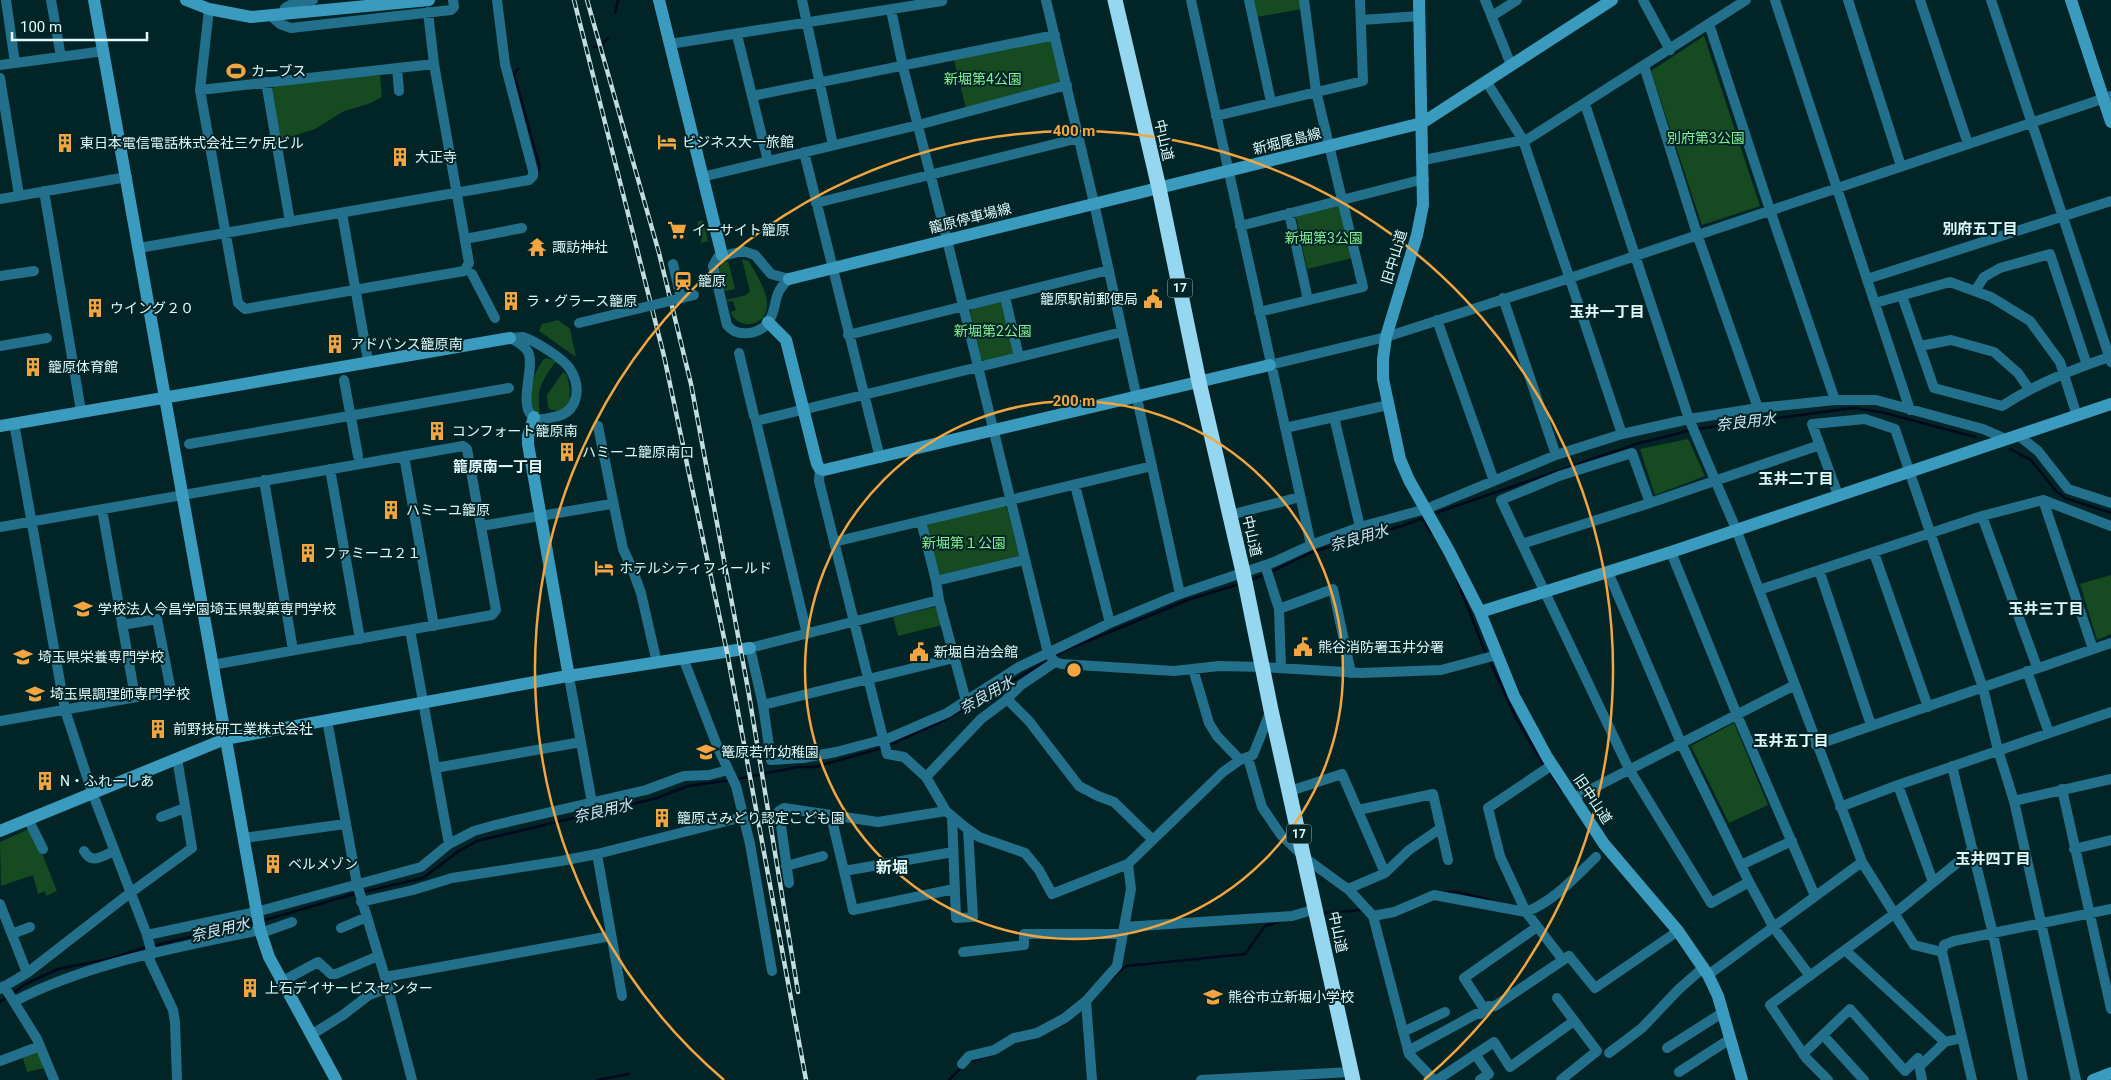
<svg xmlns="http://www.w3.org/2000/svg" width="2111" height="1080" viewBox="0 0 2111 1080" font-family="Roboto,'Noto Sans JP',sans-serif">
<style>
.green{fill:#164a21}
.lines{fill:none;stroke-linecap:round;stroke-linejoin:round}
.stream{stroke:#00091e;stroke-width:2.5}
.street{stroke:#22708b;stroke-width:10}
.secondary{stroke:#3b9bbe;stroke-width:12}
.highway{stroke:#95d6f1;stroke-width:15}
.rail-casing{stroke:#c3dcdd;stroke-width:4.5}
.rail{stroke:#012526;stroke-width:2.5;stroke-dasharray:8;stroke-linecap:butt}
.street-bridge{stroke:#22708b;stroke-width:10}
.ring{fill:none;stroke:#f2a540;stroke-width:2.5}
.labels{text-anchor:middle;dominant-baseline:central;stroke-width:4;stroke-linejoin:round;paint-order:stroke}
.shield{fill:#012526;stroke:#9eb9ba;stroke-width:1}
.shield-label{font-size:12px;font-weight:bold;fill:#e1f9fa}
.poi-label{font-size:14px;fill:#e1f9fa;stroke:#012526;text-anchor:start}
.park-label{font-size:14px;fill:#83ee94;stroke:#012526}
.street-label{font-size:14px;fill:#e1f9fa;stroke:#012526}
.neighbourhood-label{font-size:15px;font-weight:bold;fill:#e1f9fa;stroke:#012526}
.water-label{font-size:15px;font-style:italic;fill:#d0e1f4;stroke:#012526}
.quarter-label{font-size:16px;font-weight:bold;fill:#e1f9fa;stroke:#012526}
.centre{fill:#f2a540;stroke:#012526;stroke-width:2.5}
.ring-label{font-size:15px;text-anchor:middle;font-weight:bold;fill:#f2a540;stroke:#012526;stroke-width:4;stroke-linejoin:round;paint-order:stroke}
</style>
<rect width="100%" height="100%" fill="#012526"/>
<!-- green -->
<path class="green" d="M1254,0H1301L1302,9L1257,17Z
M1704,36L1760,206L1702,225L1651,71Z
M1049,41L1053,43L1062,81L1060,85L966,109L954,60Z
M380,75L382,97L368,104L344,111L315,129L280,140L271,90L275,86Z
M1338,205L1341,208L1353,258L1307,269L1296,217L1299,214Z
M703,220L708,241L700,243L702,238L697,222Z
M742,259L749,261C755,273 767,290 767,304C768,326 738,332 731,312L736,310L733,301L727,302L726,300L746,295L750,291Z
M728,261L735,289L726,291L724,290L719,269L722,263Z
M999,301L1004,304L1015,350L1013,354L985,361L981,359L970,312L972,309Z
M558,320L570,329L576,357L539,331L542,324Z
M546,358L556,361C542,381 536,388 540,413H537C524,404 534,366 546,358Z
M563,372L567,375C570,389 576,414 551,410L548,407L547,395Z
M1688,439L1705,476L1655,495L1640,449Z
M1004,505L1007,508L1019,555L1017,559L942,577L938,575L927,526L930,523Z
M2111,575V634L2097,640L2080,584Z
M935,607L939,608L942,625L898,636L893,617Z
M1734,723L1768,805L1729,823L1691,746Z
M29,829L43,856L57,891L46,896L45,891L38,894L33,875L1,886L0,842Z
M35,1051L39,1053L45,1068L27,1072L22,1055Z"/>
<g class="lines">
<!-- stream -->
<path class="stream" d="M615,13L618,0
M594,47L601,46L608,38
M518,69L514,74L540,168L538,171
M1696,429L1853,408L1881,412L1975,437
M2010,449L2031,460L2055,490L2065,498L2111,513
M1433,514L1636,444L1691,430
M1422,518L1432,534
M1271,572L1312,552L1402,526L1425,517
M1250,580L1266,574
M1457,580L1486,654
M1055,656L1066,650L1190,599L1240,584
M1489,659L1516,718L1545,767
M887,746L945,720L1050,659
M1549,771L1561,790
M737,779L798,767H815L882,748
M363,892L423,878L459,851L477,841L657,798L688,786L731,780
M1442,892H1458L1490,900
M1323,913L1362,910
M262,921L357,893
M152,946L254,922
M1112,979L1122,969L1127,966L1245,954L1265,926L1278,922
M12,994L24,985L58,969L109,959L147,947
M0,1002L7,997
M1060,1026L1070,1020
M970,1061L984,1057
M597,1080L629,1074
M949,1080L962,1067"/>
<!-- street -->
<path class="street" d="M6,0L15,63
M51,0L61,57
M802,0L833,145
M1046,0L1094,203L1180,594
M1191,0L1311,545
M1249,0L1271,102
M1485,0L1511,65
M1643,0L1670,50
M1775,0L1910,410
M1848,0L1901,166
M1920,0L1968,144
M1991,0L2111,362
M285,8L296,2L313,0
M209,9L200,90L238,303L245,309L464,271L469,263L434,64L428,12
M891,10L903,67L947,240L1048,653L1055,662L1062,664L1174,671L1219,666L1262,667L1361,673L1441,670L1497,655
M271,16L280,24L291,28L451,10L454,7L453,0
M1492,16L1517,0
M1361,20L1420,16
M1709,24L1770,210L1835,400
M737,35L768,161
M670,44L942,1V0
M0,65L104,51
M1644,66L1697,234L1758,408
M397,68L399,91
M0,78L19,195
M1486,81L1523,140L1622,434
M266,82L290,222
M200,90L434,64
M752,96L1055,35
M1585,104L1689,419L1736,529L1862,862L1914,945L1942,952
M1216,116L1363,81L1360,0
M804,152L880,458
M1424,160L1528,139L1746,0
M702,177L918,125L1067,85
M44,191L81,411
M0,199L127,177
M816,203L1079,138
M342,213L368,361
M1289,213L1308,300
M1240,226L1424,179
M465,239L522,228
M139,248L529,180L533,176V171L505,64L497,0
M743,251L755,255L771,274L789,279C771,295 779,304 769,321C760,335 737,338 727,325L713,266L718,257Z
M673,264L681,298
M472,274L495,318
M0,276L34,271
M1867,279L2111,201
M1975,291L1984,277L2000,268L2050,254L2087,365
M1902,296L1934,388L2002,406C2036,384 2071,370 2109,357
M1005,297L1019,357
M1503,298L1556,455
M678,299L694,295
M1875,303L1950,282L1991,297L2030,321L2060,362L2077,416
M1259,312L1363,287L1316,91L1304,0
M1437,320L1494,481
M848,335L1109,270
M523,337C535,341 563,358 570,369C582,388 578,413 554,417C548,418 540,421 535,418C516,408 536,367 528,352C524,345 516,341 510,338Z
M0,346L47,338
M1920,346L1951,340L1994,352L2018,373L2029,389
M739,353L754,416
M1270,365L1386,337L1570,278L2111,96
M344,380L358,456
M1334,417L1360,527
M14,423L65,710L92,792L147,935L152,954L149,959L173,1010L175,1022L177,1080
M598,426L614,506
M1285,428L1388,405
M2018,435L2038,451L2068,489L2111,503
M189,444L509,388
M404,456L434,626
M330,469L360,639
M820,469L819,481L887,754L904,757L926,777L946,811L965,827L979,837L1025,853L1039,870L1052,894L1128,864L1223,772L1240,760L1253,755L1271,710
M264,480L293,650
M1075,485L1110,623
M1838,495L1812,424L1865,419L1895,429L1983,688L1998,750L2014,801L2076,1080
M2043,500L2093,649
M1650,503L1632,453L1559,476L1501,500L1629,769L1711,903L1749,882
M102,509L135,697
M1230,515L1300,497
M1982,516L2037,667
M921,521L936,581L1024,560
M481,526L611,504L614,506L623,549L632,568L641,593L657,663
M0,527L463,446L467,449L496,610L492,615L212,665
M834,542L1152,466
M1522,544L1650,503L1820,445
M1671,552L1737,715L1815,896
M1874,553L1928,707
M1265,565L1279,609L1281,668
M1819,570L1871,725
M1608,572L1681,743L1749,882L1774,928L1810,976
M936,581L939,600L966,701
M1759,590L1982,516L2043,500L2111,526
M939,600L750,648L763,705L771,760L803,758L836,752L889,738L947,713L1019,667L1110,623L1180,594L1274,562L1311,545L1360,527L1426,509L1556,455L1622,434L1689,419L1758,408L1835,400H1876L1983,429L2006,439
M1279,609L1333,589L1351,673
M410,630L449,844
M807,634L756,421L1122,332
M683,658L718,748L736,786L750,844L772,971
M1193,669L1209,723L1217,736L1240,760
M2027,671L2049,733
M569,677L592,803
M1007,699L1029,721L1079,786L1098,796L1114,802L1153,840
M763,705L954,658
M327,720L357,884L385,977L412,1080
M0,721L171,691L157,619L122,625
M1816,745L2111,643
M1248,758L1262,807L1281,835L1305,858L1349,890L1373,916L1409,1054L1434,1080
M1552,765L1488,808L1500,856L1526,912L1563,960
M1952,766L1993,934L2023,1080
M435,768L581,742
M926,777L981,719L1005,701L1021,685L1055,662
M1898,785L1933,882
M2062,789L2111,1009
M1290,791L1342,774L1385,873L1348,889
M1574,798L1795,685
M2014,801L2111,779
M1840,807L1898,785L2111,712
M1358,810L1433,794L1448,860
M831,816L844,871L953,852
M952,816L956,918L973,917L968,829
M161,817L185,808
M28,819L43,849
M244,838L345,824
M2074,849L2111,840
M84,851C92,865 102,856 114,851
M597,854L622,996
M1741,865L1792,841
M786,866L823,856
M844,871L853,910L954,889
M1385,873L1409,850L1441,828
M789,883L779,811L784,808L878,822L946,811
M361,902L413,890L452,878L561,861L597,854L743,817
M0,904L27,973
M1373,916L1394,912L1434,895L1526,912C1554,901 1574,878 1596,857
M1124,927L1292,916L1316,909
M1537,927L1464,978L1483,1007L1495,1006L1569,956L1595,988L1678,931
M341,928L367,917
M261,933L292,922
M12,934L30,927
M147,935L256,912L421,867L449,844L474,831L495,825L646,790L684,776L709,775L728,770
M1845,950L1945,1042L1962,1038
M963,952L1024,945V934H1123
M1708,975L1862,862
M385,977L611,936
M281,982L318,962L331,974H336L378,956
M4,986L37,1039L54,1080
M0,989L27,973L130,893L192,848L177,758
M1557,998L1597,1051L1561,1080
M15,1001C90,962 177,948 260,930
M1403,1032L1445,1012
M311,1035L343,1015L369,995L388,988
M1823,1035L1864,1080
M1667,1048L1722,1013
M1408,1051L1476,1014H1480L1489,1006
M1609,1053L1642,1028L1679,989L1704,967
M1475,1054L1489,1074L1480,1080
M1803,1054L1850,1009L1905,1071L1918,1058L1922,1064L1945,1042
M1918,1059L1922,1080
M0,1061L40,1046
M962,1064L969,1056L994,1050L1014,1038L1037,1033L1065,1018L1086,1001
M1679,1072L1730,1039
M1092,1080L1086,1001L1117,966L1131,889L1128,864
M1201,1080L1351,1072
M1437,1080L1494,1042L1510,1067L1574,1021
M1828,1080L1806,1058L1770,1005L1894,914L1973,850
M1972,1080L1942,952L1944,945L1954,941L2111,909"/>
<!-- secondary -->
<path class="secondary" d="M94,0L260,930L269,957L336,1080
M186,0L209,9L251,17L429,0
M659,0L722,255
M1419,0L1423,205L1417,235L1386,337L1383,359V379L1400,459L1409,480L1449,551L1480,612L1514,696L1547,757L1604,844L1678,931L1708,975L1718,996L1742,1080
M2071,0L2111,122
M789,279L1422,123L1612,0
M768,322L786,340L817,464L820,469L824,470L1270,365
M534,417L528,436V444L569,677
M0,426L510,338
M1480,612L1671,552L2111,404
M0,831L225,739L562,677L750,648
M2093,1080L2111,1073"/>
<!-- highway -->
<path class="highway" d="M1115,0L1159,188L1199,382L1243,572L1271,710L1353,1080"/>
<!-- rail casing -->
<g class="rail-casing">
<path id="rail" d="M574,0L664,356L727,652L806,1080
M587,0L659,253L691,384L748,689L798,992"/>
</g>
<!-- rail -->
<use href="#rail" class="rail"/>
<!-- street-bridge -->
<path class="street-bridge" d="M579,323L678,299"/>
</g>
<!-- distance rings -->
<g class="ring">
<circle cx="1074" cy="670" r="269"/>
<path d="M724 1080A539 539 0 1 1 1424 1080"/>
</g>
<!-- icons -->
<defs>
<g id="stadium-bare" transform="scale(1.5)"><path d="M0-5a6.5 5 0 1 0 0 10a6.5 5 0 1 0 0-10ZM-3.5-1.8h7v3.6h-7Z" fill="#f2a540" stroke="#012526" stroke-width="2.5" paint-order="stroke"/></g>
<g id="hotel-bare" transform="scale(1.5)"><path d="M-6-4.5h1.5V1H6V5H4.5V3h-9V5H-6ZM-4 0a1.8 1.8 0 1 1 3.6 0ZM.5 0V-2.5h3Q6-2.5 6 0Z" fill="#f2a540" stroke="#012526" stroke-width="2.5" paint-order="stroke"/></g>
<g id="building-bare" transform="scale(1.5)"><path d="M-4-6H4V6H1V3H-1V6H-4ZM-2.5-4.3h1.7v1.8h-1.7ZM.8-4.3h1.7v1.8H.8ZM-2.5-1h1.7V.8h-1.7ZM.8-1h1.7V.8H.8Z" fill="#f2a540" stroke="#012526" stroke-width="2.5" paint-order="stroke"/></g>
<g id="supermarket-bare" transform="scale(1.5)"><path d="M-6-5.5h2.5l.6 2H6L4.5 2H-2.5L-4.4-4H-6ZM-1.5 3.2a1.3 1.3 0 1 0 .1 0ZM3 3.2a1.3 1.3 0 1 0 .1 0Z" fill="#f2a540" stroke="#012526" stroke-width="2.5" paint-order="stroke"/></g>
<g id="temple-bare" transform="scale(1.5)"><path d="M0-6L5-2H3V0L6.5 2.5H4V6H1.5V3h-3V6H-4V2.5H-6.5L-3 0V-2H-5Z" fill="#f2a540" stroke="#012526" stroke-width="2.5" paint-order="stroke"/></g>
<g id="station-bare" transform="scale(1.5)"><path d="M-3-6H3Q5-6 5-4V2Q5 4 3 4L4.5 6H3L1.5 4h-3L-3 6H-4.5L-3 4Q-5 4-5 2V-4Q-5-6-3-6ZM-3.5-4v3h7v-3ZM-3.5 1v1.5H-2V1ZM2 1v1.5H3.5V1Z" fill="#f2a540" stroke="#012526" stroke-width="2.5" paint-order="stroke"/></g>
<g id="civic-bare" transform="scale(1.5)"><path d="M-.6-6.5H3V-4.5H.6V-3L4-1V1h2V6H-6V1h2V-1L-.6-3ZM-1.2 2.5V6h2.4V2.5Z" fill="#f2a540" stroke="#012526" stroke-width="2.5" paint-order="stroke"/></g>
<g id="university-bare" transform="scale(1.5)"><path d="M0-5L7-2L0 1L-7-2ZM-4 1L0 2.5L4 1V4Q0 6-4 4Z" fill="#f2a540" stroke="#012526" stroke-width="2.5" paint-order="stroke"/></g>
<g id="school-bare" transform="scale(1.5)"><path d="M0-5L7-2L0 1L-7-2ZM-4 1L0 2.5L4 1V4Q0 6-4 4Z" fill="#f2a540" stroke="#012526" stroke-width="2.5" paint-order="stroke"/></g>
</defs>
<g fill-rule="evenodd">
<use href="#stadium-bare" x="236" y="71"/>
<use href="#hotel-bare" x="667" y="142"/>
<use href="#building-bare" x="65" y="143"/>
<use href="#building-bare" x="400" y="157"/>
<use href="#supermarket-bare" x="677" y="230"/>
<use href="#temple-bare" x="537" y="247"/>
<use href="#station-bare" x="683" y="281"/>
<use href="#civic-bare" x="1153" y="299"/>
<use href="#building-bare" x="511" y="301"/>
<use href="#building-bare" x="95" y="308"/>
<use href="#building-bare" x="335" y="344"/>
<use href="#building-bare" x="33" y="367"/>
<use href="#building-bare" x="437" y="431"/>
<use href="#building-bare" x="567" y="452"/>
<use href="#building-bare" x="391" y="510"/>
<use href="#building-bare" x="308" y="553"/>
<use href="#hotel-bare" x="604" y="568"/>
<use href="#university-bare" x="83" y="609"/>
<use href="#civic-bare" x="1303" y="647"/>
<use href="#civic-bare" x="919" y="652"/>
<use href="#university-bare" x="23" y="657"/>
<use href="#university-bare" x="35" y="694"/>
<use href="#building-bare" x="158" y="729"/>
<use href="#school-bare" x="706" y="752"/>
<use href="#building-bare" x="45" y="781"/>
<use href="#building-bare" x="662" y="818"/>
<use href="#building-bare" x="273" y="864"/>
<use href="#building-bare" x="250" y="988"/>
<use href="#school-bare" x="1213" y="997"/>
</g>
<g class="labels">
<!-- shield labels -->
<g class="shield">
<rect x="1167.5" y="278.5" width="25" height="19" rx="4"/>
<rect x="1286.5" y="824.5" width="25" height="19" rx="4"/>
</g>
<g class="shield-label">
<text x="1180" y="288">17</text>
<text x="1299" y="834">17</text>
</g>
<!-- poi labels -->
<g class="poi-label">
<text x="251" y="71">カーブス</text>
<text x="682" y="142">ビジネス大一旅館</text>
<text x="80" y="143">東日本電信電話株式会社三ケ尻ビル</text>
<text x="415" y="157">大正寺</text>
<text x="692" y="230">イーサイト籠原</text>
<text x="552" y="247">諏訪神社</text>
<text x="698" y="281">籠原</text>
<text x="1138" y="299" text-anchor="end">籠原駅前郵便局</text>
<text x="526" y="301">ラ・グラース籠原</text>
<text x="110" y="308">ウイング２０</text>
<text x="350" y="344">アドバンス籠原南</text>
<text x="48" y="367">籠原体育館</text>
<text x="452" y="431">コンフォート籠原南</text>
<text x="582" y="452">ハミーユ籠原南口</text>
<text x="406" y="510">ハミーユ籠原</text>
<text x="323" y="553">ファミーユ２１</text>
<text x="619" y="568">ホテルシティフィールド</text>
<text x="98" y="609">学校法人今昌学園埼玉県製菓専門学校</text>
<text x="1318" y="647">熊谷消防署玉井分署</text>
<text x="934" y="652">新堀自治会館</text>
<text x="38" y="657">埼玉県栄養専門学校</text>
<text x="50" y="694">埼玉県調理師専門学校</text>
<text x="173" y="729">前野技研工業株式会社</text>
<text x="721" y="752">篭原若竹幼稚園</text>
<text x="60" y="781">N・ふれーしあ</text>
<text x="677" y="818">籠原さみどり認定こども園</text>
<text x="288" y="864">ベルメゾン</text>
<text x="265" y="988">上石デイサービスセンター</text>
<text x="1228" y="997">熊谷市立新堀小学校</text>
</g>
<!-- park labels -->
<g class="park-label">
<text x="983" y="79">新堀第4公園</text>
<text x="1706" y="138">別府第3公園</text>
<text x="1324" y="238">新堀第3公園</text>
<text x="993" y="331">新堀第2公園</text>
<text x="964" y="543">新堀第１公園</text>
</g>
<!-- street labels -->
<g class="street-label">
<text transform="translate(1164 140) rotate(77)">中山道</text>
<text transform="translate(1287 141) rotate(-14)">新堀尾島線</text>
<text transform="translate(970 218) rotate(-14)">籠原停車場線</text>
<text transform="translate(1394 257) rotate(-73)">旧中山道</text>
<text transform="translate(1252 536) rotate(77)">中山道</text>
<text transform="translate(1593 799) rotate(56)">旧中山道</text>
<text transform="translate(1338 932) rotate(78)">中山道</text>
</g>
<!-- neighbourhood labels -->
<g class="neighbourhood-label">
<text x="1980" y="229">別府五丁目</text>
<text x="1607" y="312">玉井一丁目</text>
<text x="498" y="467">籠原南一丁目</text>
<text x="1796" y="479">玉井二丁目</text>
<text x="2046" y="609">玉井三丁目</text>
<text x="1791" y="741">玉井五丁目</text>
<text x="1993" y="859">玉井四丁目</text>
</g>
<!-- water labels -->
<g class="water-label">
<text transform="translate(1746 422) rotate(-7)">奈良用水</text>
<text transform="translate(1359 538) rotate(-16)">奈良用水</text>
<text transform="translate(987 695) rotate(-30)">奈良用水</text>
<text transform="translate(603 811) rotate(-13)">奈良用水</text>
<text transform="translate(220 930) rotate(-13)">奈良用水</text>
</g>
<!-- quarter labels -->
<g class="quarter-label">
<text x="892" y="867">新堀</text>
</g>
</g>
<circle cx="1074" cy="670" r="8" class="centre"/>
<g class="ring-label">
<text x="1074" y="136">400 m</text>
<text x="1074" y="406">200 m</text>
</g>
<!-- scale -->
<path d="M12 32v8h135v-8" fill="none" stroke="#e1f9fa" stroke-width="2.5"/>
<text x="20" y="32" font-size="15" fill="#e1f9fa" stroke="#012526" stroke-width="4" paint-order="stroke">100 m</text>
</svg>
